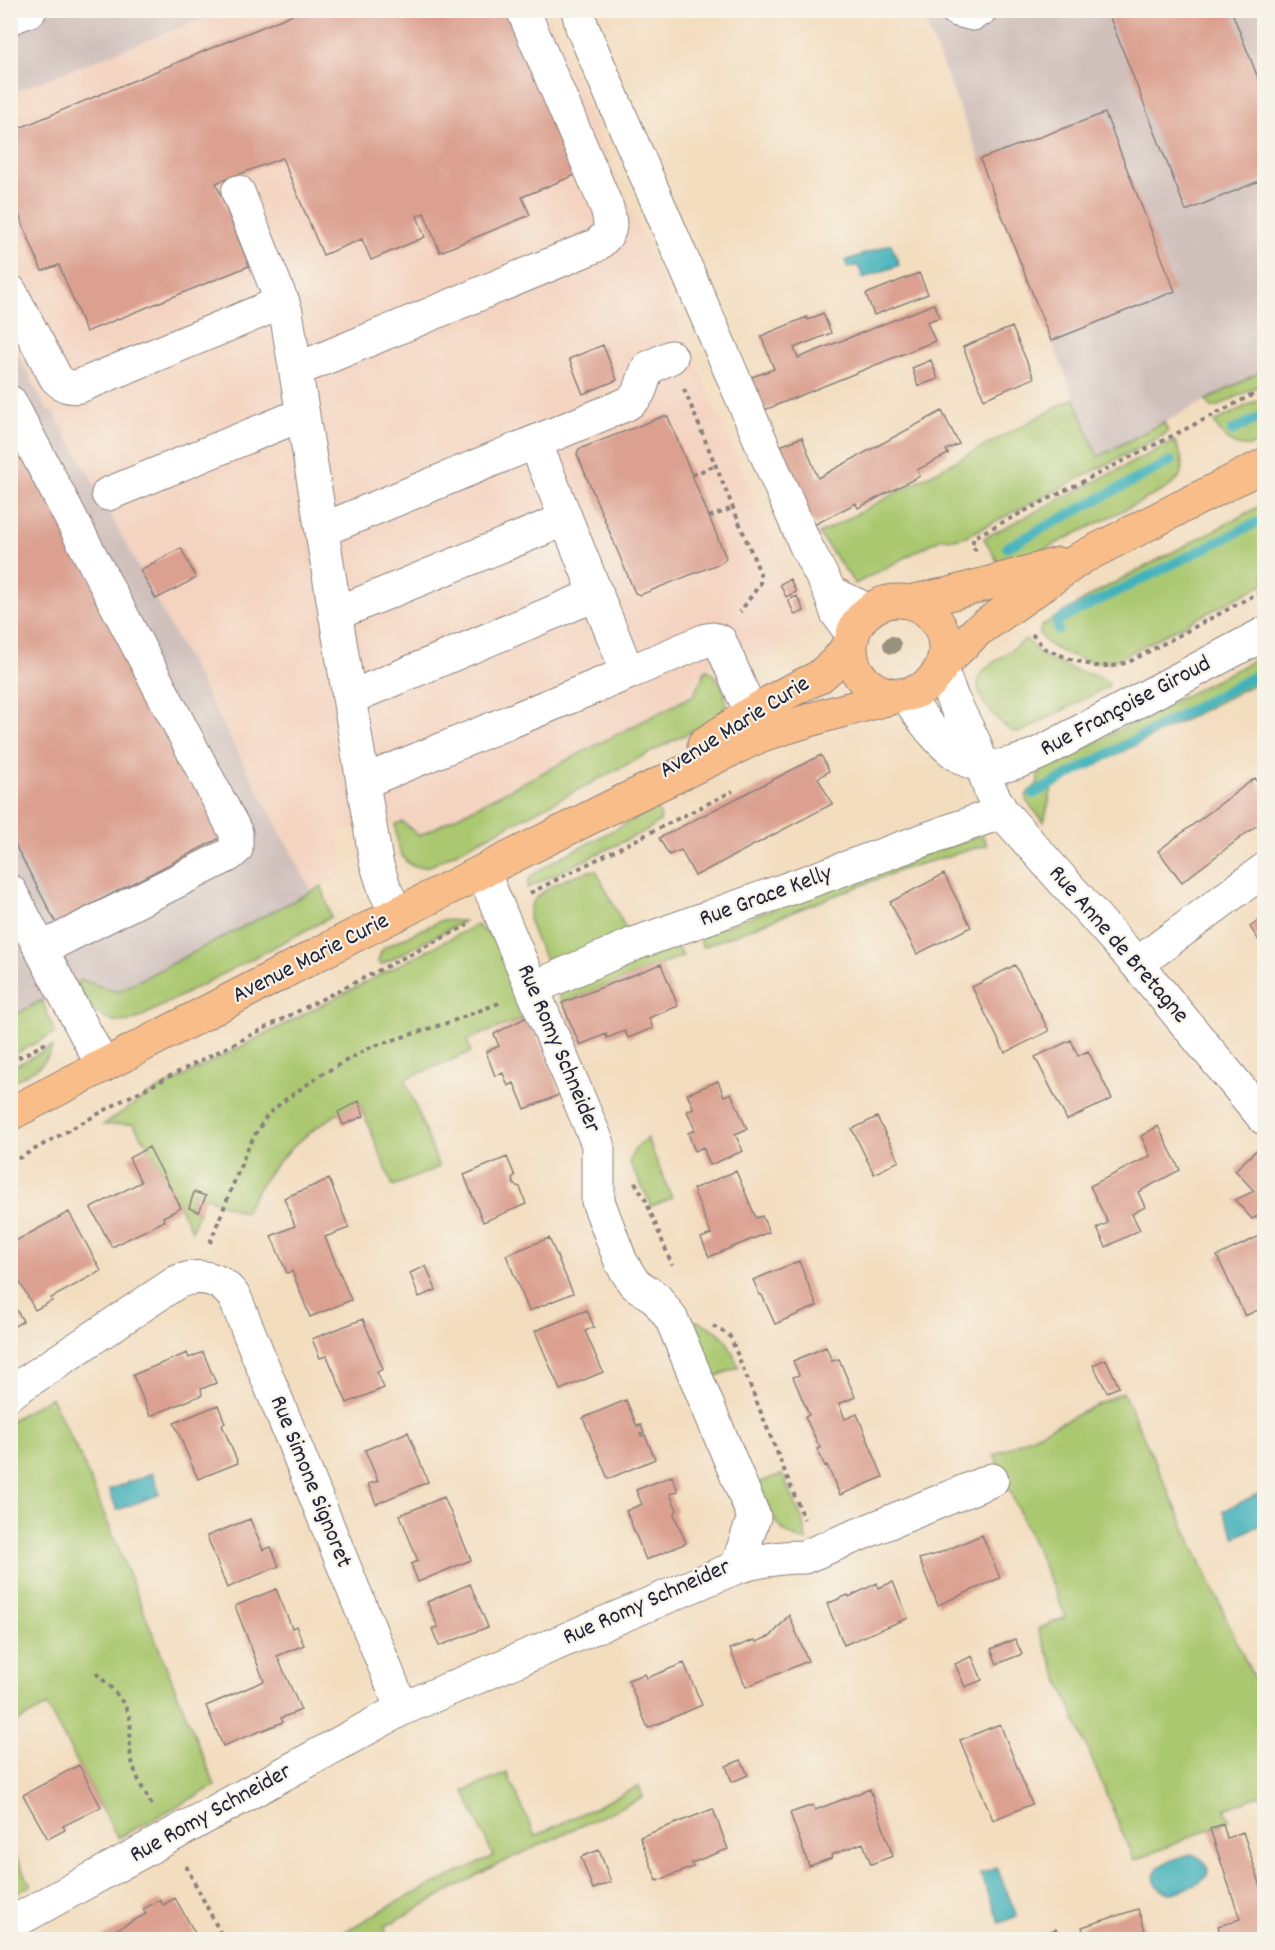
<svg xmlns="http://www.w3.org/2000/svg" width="1275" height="1950" viewBox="0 0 1275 1950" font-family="Dekko,sans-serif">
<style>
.built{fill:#f4d3c0}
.industrial{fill:#d0c0bc}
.green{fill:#aac870;stroke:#667556;stroke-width:1.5}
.water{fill:#42b2bb;stroke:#326a7b;stroke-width:1.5}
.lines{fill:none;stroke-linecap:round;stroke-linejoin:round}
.stream{stroke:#42b2bb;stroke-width:10}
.building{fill:#dba090}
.minor-casing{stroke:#8a807d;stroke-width:35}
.major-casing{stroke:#8a807d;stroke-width:35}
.path{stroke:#8a807d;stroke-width:4;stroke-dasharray:4.5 4.5;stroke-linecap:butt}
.minor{stroke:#fff;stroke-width:33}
.major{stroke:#f8bd89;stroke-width:33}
.tree{fill:#97927f}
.labels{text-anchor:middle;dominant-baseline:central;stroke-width:4.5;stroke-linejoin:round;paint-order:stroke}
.street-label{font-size:24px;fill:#22223b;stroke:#f7f3e8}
</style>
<rect width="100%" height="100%" fill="#f7f3e8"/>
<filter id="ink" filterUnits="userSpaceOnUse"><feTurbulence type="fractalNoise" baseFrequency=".0167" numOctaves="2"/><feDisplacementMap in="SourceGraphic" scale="12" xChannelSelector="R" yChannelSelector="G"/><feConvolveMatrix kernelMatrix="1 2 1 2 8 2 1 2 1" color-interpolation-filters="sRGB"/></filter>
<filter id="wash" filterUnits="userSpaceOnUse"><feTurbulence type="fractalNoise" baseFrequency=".008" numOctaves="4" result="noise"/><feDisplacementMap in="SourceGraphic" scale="24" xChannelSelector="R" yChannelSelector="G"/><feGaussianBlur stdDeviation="1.35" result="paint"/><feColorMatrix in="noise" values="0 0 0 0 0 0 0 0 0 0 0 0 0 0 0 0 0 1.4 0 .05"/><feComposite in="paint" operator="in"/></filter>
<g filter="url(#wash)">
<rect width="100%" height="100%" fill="#f3ddbf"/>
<!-- built -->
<path class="built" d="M222,11H547L758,508L814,633L760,661L746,653L707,669L694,695L419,836L403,822L339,830L343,870L340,877L312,891L88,473L54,413L47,411L11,339V93Z"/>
<!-- industrial -->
<path class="industrial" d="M11,11H222L11,93Z
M921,11H1264V370L1098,457Z
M10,339L47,410L54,413L88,473L312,891L116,992L82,980L11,1017Z"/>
<!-- green -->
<path class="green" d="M1264,370V383L1216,407H1211L1206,400Z
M1264,397V441C1241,453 1226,444 1214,422Z
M1074,398L1098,457L1164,422L1168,432L1162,436L969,535L955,539L942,538L855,584L819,534Z
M1174,441C1181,451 1186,470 1177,480C1174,484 1168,487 1164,490L1039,552L1000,566L984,538Z
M1264,504V584L1114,661C1108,662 1101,663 1095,662C1080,660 1032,645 1041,626L1099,591Z
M1026,639C1042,659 1057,664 1081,672C1091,674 1100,677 1108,682L1109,686L1029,728C1024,730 1020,733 1015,732C1004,730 983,704 980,694C978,689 978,684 978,679L986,668Z
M1264,655V679L1052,788L1044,822L1027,802L1026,797L1028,792L1038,784V775L1043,769Z
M706,669C718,675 730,695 724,709C722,715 714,719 709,722L432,865C401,875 397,846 395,824L403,822L419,836L694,695Z
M657,809L661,817L660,821L647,830L527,888L530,877L554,861L652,810Z
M982,834L987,845L903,869L703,947L700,941V935Z
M596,870L628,933L549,966C542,951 529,931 529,914C529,890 577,873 596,870Z
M322,886L331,917L137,1019C104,1030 91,1008 75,983L82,980L117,992Z
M442,920L464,921L381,965L378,961L381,952L385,947Z
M476,925L496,939L529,1016L467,1040L471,1052L405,1079L439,1167L393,1186L359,1102C308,1127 269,1162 244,1213L194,1192L189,1208L199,1212L192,1231L149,1147L133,1124L103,1125L148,1095Z
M676,945L683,956L562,1003L559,994L560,987Z
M42,1000L55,1033L11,1056V1017Z
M53,1046C46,1067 29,1073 11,1082V1068Z
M647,1138L672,1198L652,1206L630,1163C631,1151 638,1144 647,1138Z
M689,1320C700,1320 718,1330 725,1339C731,1347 734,1358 739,1367L714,1377Z
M1123,1392L1264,1701V1794L1225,1809L1230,1820L1134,1861L1038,1629L1066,1617L994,1455Z
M51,1397L82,1460L215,1786L118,1838L47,1706L11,1725L10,1421Z
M782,1474L804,1523L806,1541C774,1534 769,1510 758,1483Z
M507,1773L535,1836L639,1786L643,1797L490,1868L384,1927L389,1939H332L393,1904L493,1856L464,1791Z
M10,1847L31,1885L11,1897H10Z"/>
<!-- water -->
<path class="water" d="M891,244L899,265L863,278L858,265L848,268L845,261Z
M152,1473L160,1494L117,1510L109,1490Z
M1264,1491V1523L1235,1537L1223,1511Z
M1191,1854C1203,1857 1215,1870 1202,1881C1196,1886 1184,1889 1176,1892C1161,1897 1146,1878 1160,1866C1167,1860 1182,1857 1191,1854Z
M997,1868L1017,1916L1000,1923L980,1874Z"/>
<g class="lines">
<!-- stream -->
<path class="stream" d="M1232,431L1264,415
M1007,547L1171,461
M1058,630L1057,621L1264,519
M1033,794L1264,671"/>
</g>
<g id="blocks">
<!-- building -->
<path class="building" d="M303,10H507L575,175L522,197L530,215L440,252L424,213L417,216L425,237L371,260L362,239L323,255L282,158L216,183L249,266L86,332L59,265L42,271L15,205L10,206V132Z
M1107,10H1231L1264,93V179L1186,211Z
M1105,113L1175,291L1051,341L980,159Z
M919,273L928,294L874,315L866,294Z
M934,304L940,317L927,322L935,341L762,411L749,378L774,369L761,336L807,317L808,320L823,313L831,333L794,348L798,358Z
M1012,327L1034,378L984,399L963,347Z
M603,345L617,380L583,394L569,359Z
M931,360L938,379L918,386L912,368Z
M942,411L959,444L946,450L948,454L917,470L920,476L858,508L856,503L814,525L778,447L802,437L818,478Z
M664,416L668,417L726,558L723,562L640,595L635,593L577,454L579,449Z
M10,423L224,836L56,923L10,835Z
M181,548L196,578L156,599L140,570Z
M790,579L796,592L786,597L780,584Z
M797,596L804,611L795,615L788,600Z
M821,755L829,771L818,778L832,804L695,876L681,850L669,855L659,838Z
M1255,778L1264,791V820L1182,882L1158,851Z
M944,874L971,927L917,954L890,902Z
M1264,917V948L1250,927Z
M661,964L678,1006L649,1018L653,1028L628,1038L625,1031L607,1038L606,1034L580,1045L562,1003Z
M1015,965L1049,1031L1005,1053L972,987Z
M529,1016L561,1094L525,1109L514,1083L508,1086L503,1073L495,1076L486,1052L499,1046L494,1034Z
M1071,1040L1078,1056L1088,1051L1112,1099L1067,1120L1035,1057Z
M718,1081L724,1096L731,1093L747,1129L735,1134L743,1151L710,1165L703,1147L695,1151L688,1133L695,1130L687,1111L694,1109L687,1094Z
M359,1101L364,1116L343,1125L338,1112Z
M877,1117L899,1161L874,1174L852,1129Z
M1158,1126L1180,1170L1138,1192L1145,1207L1132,1214L1140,1230L1106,1247L1097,1228L1108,1223L1090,1186L1150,1156L1141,1136Z
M149,1147L181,1208L163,1217L164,1221L112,1247L91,1208L141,1182L129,1158Z
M1260,1147L1264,1153V1213L1252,1219L1235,1200L1254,1191L1235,1170Z
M507,1157L515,1176L512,1178L514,1185L520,1187L526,1204L483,1222L464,1175Z
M736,1171L756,1218L762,1216L769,1232L709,1257L701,1238L711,1234L693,1189Z
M329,1179L349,1228L325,1237L351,1300L310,1317L292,1271L287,1273L271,1236L295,1226L284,1198Z
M194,1192L206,1196L199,1212L189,1208Z
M69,1212L101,1271L51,1298L52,1301L35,1310L10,1264V1244Z
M1264,1234V1307L1245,1316L1217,1256Z
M549,1238L573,1293L529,1311L506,1255Z
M799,1261L817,1306L775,1324L762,1295H760L753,1280Z
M426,1266L436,1290L419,1297L410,1273Z
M10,1299L23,1321L10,1329Z
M587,1310L594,1327L585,1331L603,1372L560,1390L535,1331Z
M363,1319L383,1369L377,1372L384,1388L347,1403L327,1356L320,1358L312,1339Z
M826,1347L832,1361L839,1359L855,1397L839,1404L845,1419L857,1414L883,1477L840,1495L827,1465L825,1466L817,1449L820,1448L805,1417L809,1415L793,1377L799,1375L793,1361Z
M203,1352L216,1383L201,1389L202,1395L150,1416L133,1375L187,1353L189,1358Z
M1106,1359L1119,1387L1107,1392L1093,1365Z
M626,1400L637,1426L641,1425L644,1433L640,1434L641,1436L645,1435L655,1459L608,1479L583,1418Z
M218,1405L225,1423L222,1425L238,1463L198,1479L174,1423Z
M408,1432L428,1482L376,1504L368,1484L378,1481L365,1450Z
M672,1476L678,1491L670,1494L677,1510L674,1514L686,1543L646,1560L626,1511L642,1504L636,1490Z
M444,1497L471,1560L418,1582L411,1564L418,1561L400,1515Z
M250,1519L263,1550L271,1547L279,1566L227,1588L207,1536Z
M982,1535L1000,1578L938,1605L919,1559L937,1554Z
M893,1582L908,1618L844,1645L827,1604L848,1595L849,1597L877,1583L878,1588Z
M470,1584L488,1627L439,1646L432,1629L438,1627L427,1602Z
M276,1589L292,1628L296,1626L304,1645L277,1656L301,1710L281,1718L283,1722L223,1746L206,1706L264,1681L235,1606Z
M789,1615L808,1661L746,1687L730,1649L755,1640L756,1642L771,1636Z
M1264,1626V1646L1257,1629Z
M1015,1639L1022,1654L997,1664L991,1649Z
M972,1656L982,1680L965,1687L955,1664Z
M684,1663L702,1705L648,1728L628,1680L645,1674L647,1678Z
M1000,1724L1032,1804L993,1820L960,1740Z
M741,1760L748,1775L732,1782L726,1766Z
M79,1765L101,1807L63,1826L65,1830L48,1839L23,1795Z
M870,1789L893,1856L871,1864L863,1843L831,1855L832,1858L809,1866L790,1813L813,1805L815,1810Z
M713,1809L728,1849L691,1863L693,1867L657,1881L640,1837Z
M1223,1824L1227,1838L1243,1832L1264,1896V1940H1216L1221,1937L1218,1926L1240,1919L1210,1829Z
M599,1850L611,1882L593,1889L581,1857Z
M175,1898L195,1933L183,1940H104L102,1937L146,1914L143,1909L160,1900L163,1905Z
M1138,1909L1148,1940H1086L1082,1927Z
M1056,1929L1060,1940H1029V1939Z"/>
</g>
</g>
<g filter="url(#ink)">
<use href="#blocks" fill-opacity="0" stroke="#8a807d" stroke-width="1.5"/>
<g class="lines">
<!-- minor casing -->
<g class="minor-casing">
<path id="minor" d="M578,10L582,27L806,546L830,592L837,613L853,635
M957,10L973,14L980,10
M10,18L30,10
M238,192L286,312L376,862L385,890L397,914
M10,291L56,378C64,386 69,388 80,386L283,302
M296,370L595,246C612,234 612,228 607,208L523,10
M10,402L236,833V849L229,855L41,949
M108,494L303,414
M322,530L627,404C644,393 640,384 648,368L671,357
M830,592L869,611
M335,614L566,519
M941,669L952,698L974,742L991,792L1002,812L1137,964L1264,1118
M628,673L706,640L713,639L720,641L751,713
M907,695C922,721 951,761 984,766C1004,769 1024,760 1042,752L1264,634
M349,698L597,594
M363,782L628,673L535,442
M10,891L103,1066
M1137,964L1264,870
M533,988L634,944L1002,812
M10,1393L177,1282C199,1273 221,1277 235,1298L402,1709
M737,1567C760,1560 780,1557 804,1557L992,1480
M10,1924L402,1709L737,1567L754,1517L672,1320L656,1298L634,1283L621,1262L598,1201V1144L483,872"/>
</g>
<!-- major casing -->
<g class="major-casing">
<path id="major" d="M851 648a47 47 0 1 1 94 0a47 47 0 1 1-94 0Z
M908,602L949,594L1059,564
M943,664L977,631L1081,558L1264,465
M704,744L751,713L786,693L819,677L835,663L851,643
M10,1114L355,935L613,806L762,735L826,715L902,695"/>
</g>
<!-- path -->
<path class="path" d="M684,389L760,573V584L740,612
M692,475L716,465
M709,517L733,508
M976,551L972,545L974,537L1264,389
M1032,634L1044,648L1070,659L1095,666H1113L1129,662L1264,590
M530,893L733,791
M10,1062L50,1041
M10,1163L125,1099L468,925
M635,1182L646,1201L672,1265
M210,1243L246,1152L256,1133L268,1114L285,1100L322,1074L371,1047L450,1022L502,1002
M713,1326L729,1335L732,1341L804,1519
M10,1579L12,1581
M96,1673C108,1685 122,1697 128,1713C133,1725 129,1738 130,1750C132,1771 143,1790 153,1807
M186,1866L224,1940"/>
<!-- minor -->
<use href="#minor" class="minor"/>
<!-- major -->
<use href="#major" class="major"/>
</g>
<!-- trees -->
<circle class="tree" cx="892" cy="645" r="9"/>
</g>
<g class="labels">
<!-- street labels -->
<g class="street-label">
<text transform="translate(1126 707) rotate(-28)">Rue Françoise Giroud</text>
<text transform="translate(735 728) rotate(-32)">Avenue Marie Curie</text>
<text transform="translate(766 897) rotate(-20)">Rue Grace Kelly</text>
<text transform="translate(1118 945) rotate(49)">Rue Anne de Bretagne</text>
<text transform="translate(311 959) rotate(-27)">Avenue Marie Curie</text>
<text transform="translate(558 1049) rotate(67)">Rue Romy Schneider</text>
<text transform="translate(310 1482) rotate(68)">Rue Simone Signoret</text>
<text transform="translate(647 1603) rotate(-24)">Rue Romy Schneider</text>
<text transform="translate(211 1814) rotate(-29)">Rue Romy Schneider</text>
</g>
</g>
<!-- margin -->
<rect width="1275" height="1950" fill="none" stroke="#f7f3e8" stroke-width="36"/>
</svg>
